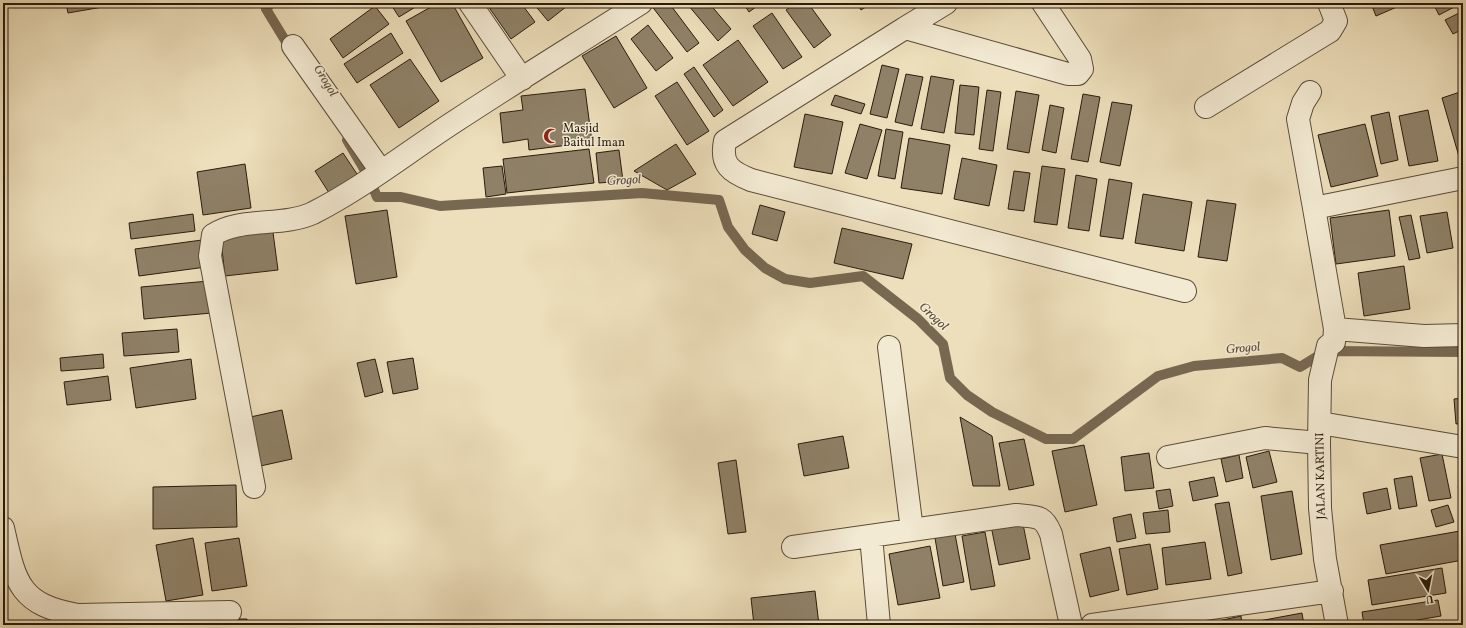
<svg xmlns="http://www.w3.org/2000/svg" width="1466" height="628" viewBox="0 0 1466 628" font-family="Vollkorn,serif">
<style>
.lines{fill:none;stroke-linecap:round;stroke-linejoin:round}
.stream{stroke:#776852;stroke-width:10}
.building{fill:#8f8168;stroke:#2a1b0e}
.street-casing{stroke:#5b4c39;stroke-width:24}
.street{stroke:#f3ead3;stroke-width:22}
.labels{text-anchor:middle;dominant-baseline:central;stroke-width:3;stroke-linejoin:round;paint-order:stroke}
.poi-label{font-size:12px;fill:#2a1b0e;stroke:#f3ead3;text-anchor:start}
.street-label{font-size:12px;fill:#2a1b0e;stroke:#f3ead3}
.water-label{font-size:13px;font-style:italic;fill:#5e4f3c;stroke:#f3ead3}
</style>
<rect width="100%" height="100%" fill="#eddfbb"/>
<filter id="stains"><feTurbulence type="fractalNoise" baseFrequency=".005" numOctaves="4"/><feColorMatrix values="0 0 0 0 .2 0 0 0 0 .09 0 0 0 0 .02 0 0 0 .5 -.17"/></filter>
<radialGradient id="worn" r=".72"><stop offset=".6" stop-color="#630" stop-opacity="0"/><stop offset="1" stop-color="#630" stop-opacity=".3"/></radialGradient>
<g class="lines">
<!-- stream -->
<path class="stream" d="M271,3L266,9L291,50
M347,140L367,174
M372,185L377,197H401L440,206L642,193L719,200L728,227L745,250L765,268L785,279L810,283L863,276L918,319L943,344L950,378L967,395L992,412L1046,439H1073L1158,376L1194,366L1282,358L1300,367L1326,351L1463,352"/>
</g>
<!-- building -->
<path class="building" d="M66,3H126L68,13Z
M390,3H422L399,17Z
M438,3H452L483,58L441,82L406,21Z
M486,3H521L535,22L511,39Z
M533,3H571L548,21Z
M654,3H669L699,43L687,52L651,5Z
M692,3H709L731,29L718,41L689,6Z
M743,3H759L760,4L749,12Z
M796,3H808L831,35L814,48L786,10Z
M857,3H872L861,10Z
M1378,3H1406L1376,16L1372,6Z
M1433,3H1462L1439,15Z
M375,6L389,24L343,58L330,39Z
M1463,11V29L1453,34L1445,20Z
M772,13L802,57L783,69L753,26Z
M648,25L673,58L656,71L631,39Z
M391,33L403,53L357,83L344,64Z
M616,36L647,88L614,108L582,56Z
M738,40L768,82L733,106L703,65Z
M410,59L439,101L399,128L370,85Z
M882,65L899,69L887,118L870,114Z
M694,67L723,110L714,117L684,74Z
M906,74L923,77L912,126L895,122Z
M931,76L954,80L944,133L921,129Z
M677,82L709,131L687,145L655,96Z
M960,85L979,87L974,135L955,133Z
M585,89L592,142L529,150L528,139L503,143L500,113L523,110L521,96Z
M987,90L1001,92L993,151L979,149Z
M1016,91L1039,95L1029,153L1007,149Z
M1463,91V159L1460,160L1442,98Z
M1083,94L1100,97L1088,162L1071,159Z
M835,95L865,104L861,114L831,105Z
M1112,102L1132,105L1120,166L1100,162Z
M1050,105L1064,108L1056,153L1042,150Z
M1428,110L1438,161L1409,166L1399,116Z
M1389,112L1398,160L1381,164L1371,116Z
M805,114L843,122L832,174L794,167Z
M860,124L882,130L867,179L845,173Z
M1365,124L1378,176L1331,187L1318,135Z
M886,129L903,132L895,179L878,176Z
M909,138L950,145L942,194L901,188Z
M676,144L696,174L667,190L634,171Z
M589,149L594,183L507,193L503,159Z
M619,150L623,181L599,183L596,153Z
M343,153L361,180L333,199L315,171Z
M962,158L997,165L989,206L954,199Z
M245,164L251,208L203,215L197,172Z
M502,166L506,194L486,197L483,168Z
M1042,166L1065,169L1057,225L1034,222Z
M1014,171L1030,173L1024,211L1008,209Z
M1076,175L1097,179L1089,231L1068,228Z
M1109,179L1132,183L1123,239L1100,236Z
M1143,194L1192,202L1184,251L1135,243Z
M1207,200L1236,204L1227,261L1198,257Z
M760,205L785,212L777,241L752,234Z
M387,210L397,277L356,284L345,216Z
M1389,210L1395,256L1336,264L1330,218Z
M1447,212L1453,248L1427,253L1420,216Z
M193,214L195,231L131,239L129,223Z
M1411,215L1420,258L1409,260L1399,217Z
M272,225L278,270L225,276L220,231Z
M842,228L912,244L903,279L834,263Z
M202,240L206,267L139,276L135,249Z
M1404,266L1410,309L1364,316L1358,273Z
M209,281L212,313L144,319L141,287Z
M177,329L179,352L124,356L122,333Z
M103,354L104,368L61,371L60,358Z
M413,358L418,389L393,394L387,362Z
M191,359L196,399L136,408L130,368Z
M375,359L383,392L365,397L357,363Z
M108,376L111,400L67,405L64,382Z
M1463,398V423L1456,424L1454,399Z
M282,410L292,459L256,467L246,418Z
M960,417L992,436L1000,486H973Z
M843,436L849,468L804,476L798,444Z
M1024,439L1034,485L1009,490L999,443Z
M1084,445L1097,505L1065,512L1052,451Z
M1269,451L1277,482L1253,488L1246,457Z
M1149,453L1154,488L1125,491L1121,457Z
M1442,454L1451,498L1429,501L1420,458Z
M1239,455L1243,478L1226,482L1221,459Z
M736,460L746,532L728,534L718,463Z
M1412,476L1417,506L1399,509L1394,479Z
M1214,477L1218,496L1193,501L1189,482Z
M1463,484V503L1458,486Z
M236,485L237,527L153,529V487Z
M1387,488L1391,509L1367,514L1363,493Z
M1170,489L1173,506L1159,509L1156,491Z
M1292,491L1302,554L1271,560L1261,496Z
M1229,502L1242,573L1228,576L1215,504Z
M1448,505L1454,522L1436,527L1431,510Z
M1168,510L1170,532L1146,534L1143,513Z
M1131,514L1136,538L1117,542L1113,518Z
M1022,519L1030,559L999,565L991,526Z
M1460,531L1463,560L1386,574L1380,545Z
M985,532L995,586L971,590L962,536Z
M955,534L964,582L943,586L935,538Z
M193,538L203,595L166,601L156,545Z
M239,538L247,586L212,591L205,543Z
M1205,542L1211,579L1166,585L1162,548Z
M1150,544L1158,589L1127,595L1119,549Z
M930,546L940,598L898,605L889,554Z
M1110,547L1119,590L1090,597L1080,554Z
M1442,568L1446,593L1372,605L1368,580Z
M815,591L819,625H754L751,598Z
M1438,600L1441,616L1388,625H1364L1362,612Z
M1302,613L1304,625H1260L1259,621Z
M1241,616L1242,625H1209V623Z
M1202,617L1203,625H1174V622Z
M211,619H247V625H211Z
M1441,621L1442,625H1419Z"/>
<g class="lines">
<!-- street casing -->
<g class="street-casing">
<path id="street" d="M470,3L522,79
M1043,3L1080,59L1082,69L1078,74H1068L905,28L725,141C720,165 731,172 751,180L1185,291
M905,28L946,3
M293,46L381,171
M1310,92L1303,103L1298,119L1314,208
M1206,107L1330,31L1336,21L1329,3
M1335,329L1424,336L1463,335
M889,347L912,530
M1320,423L1463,447
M1168,457L1265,438L1319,443
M254,487L210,256L213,235C240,217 283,227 313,213C364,187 409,151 457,120C518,80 580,42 641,3
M3,528C15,581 18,605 78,615L230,612
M871,536L879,625
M793,547L1016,515C1036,517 1043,514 1051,534L1071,625
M1092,625L1332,591
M1337,625L1325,559L1320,508L1319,443L1320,380L1328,346L1334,342L1335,329L1314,208L1463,178"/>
</g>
<!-- street -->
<use href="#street" class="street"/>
</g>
<!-- icons -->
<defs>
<g id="mosque-bare" transform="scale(1.2)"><path d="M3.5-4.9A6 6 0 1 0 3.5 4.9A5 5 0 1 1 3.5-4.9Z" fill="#8f2418" stroke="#f3ead3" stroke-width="2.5" paint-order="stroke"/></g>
</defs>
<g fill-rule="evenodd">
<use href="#mosque-bare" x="551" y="136"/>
</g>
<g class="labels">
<!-- poi labels -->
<g class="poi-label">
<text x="563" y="129">Masjid<tspan x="563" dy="14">Baitul Iman</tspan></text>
</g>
<!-- street labels -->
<g class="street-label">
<text transform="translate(1321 476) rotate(-91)">JALAN KARTINI</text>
</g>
<!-- water labels -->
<g class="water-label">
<text transform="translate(325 81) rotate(59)">Grogol</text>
<text transform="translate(624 181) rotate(-3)">Grogol</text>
<text transform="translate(933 317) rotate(43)">Grogol</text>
<text transform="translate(1243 349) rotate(-5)">Grogol</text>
</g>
</g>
<!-- margin -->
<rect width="1466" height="628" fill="none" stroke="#eddfbb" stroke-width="16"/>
<rect x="4" y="4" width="1458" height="620" fill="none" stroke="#2a1b0e" stroke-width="2"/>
<rect x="8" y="8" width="1450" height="612" fill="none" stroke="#2a1b0e"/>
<!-- north arrow -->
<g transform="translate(1428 590) rotate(170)" stroke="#f3ead3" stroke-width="3" paint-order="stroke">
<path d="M0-3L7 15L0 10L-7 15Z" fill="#2a1b0e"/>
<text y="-6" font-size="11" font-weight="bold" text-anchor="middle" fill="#2a1b0e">U</text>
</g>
<rect width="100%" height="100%" filter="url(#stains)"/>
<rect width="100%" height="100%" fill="url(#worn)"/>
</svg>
